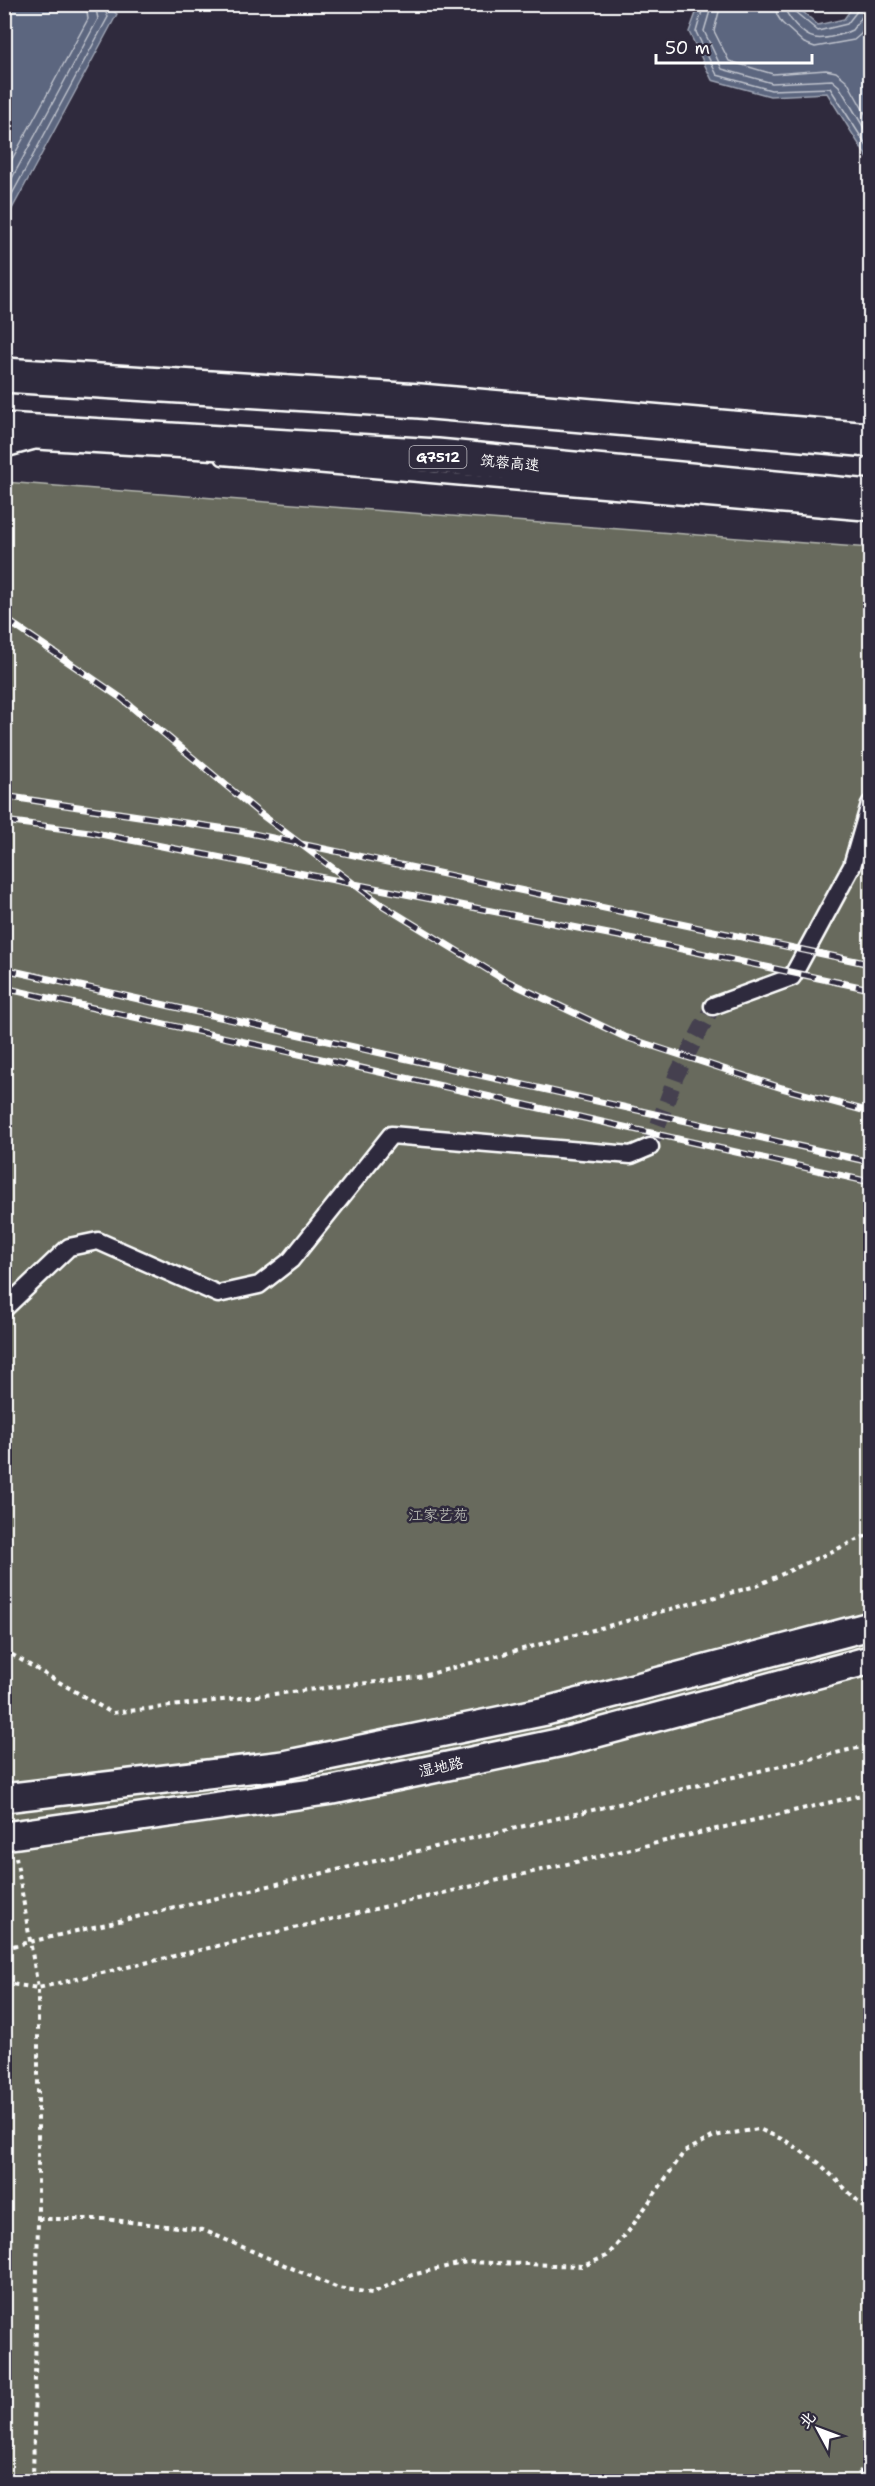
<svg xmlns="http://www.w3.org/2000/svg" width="875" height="2486" viewBox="0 0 875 2486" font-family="'Shantell Sans','LXGW WenKai TC',sans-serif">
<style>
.green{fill:#676b5d;stroke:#b3b5ae;stroke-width:1.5}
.water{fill:#5c667f;stroke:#9da3b2;stroke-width:1.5}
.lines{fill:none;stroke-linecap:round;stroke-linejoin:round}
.shore{stroke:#bec2cc;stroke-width:1.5}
.pedestrian-tunnel{stroke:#443f50;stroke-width:16;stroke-dasharray:16 8;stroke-linecap:butt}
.service-casing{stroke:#fff;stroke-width:15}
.pedestrian-casing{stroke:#fff;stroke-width:21}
.tertiary-casing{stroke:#fff;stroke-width:32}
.motorway-casing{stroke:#fff;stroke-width:38}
.path{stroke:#fff;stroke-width:4;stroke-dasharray:4.5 4.5;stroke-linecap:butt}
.service{stroke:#2f2a3d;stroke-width:10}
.pedestrian{stroke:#2f2a3d;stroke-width:16}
.tertiary{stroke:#2f2a3d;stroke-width:27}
.motorway{stroke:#2f2a3d;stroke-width:33}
.rail-casing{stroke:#fff;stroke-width:7}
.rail{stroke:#2f2a3d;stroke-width:4.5;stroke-dasharray:14;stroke-linecap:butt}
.labels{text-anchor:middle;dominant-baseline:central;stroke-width:5;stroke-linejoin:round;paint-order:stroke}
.shield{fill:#2f2a3d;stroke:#c1bfc5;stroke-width:1.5}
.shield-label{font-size:14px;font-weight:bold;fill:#fff}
.street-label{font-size:15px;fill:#fff;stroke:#2f2a3d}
.park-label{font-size:15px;fill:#b3b5ae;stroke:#2f2a3d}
</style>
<rect width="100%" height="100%" fill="#2f2a3d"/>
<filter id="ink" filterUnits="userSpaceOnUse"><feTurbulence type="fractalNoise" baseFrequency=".0167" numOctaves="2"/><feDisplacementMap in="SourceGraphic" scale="12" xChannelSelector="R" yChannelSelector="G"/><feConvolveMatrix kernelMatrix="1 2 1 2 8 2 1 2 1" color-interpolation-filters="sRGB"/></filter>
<g filter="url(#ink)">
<!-- green -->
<path class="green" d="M4,482L870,548V2481H5Z"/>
<!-- water -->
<path class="water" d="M5,4L105,5L117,14L5,222Z
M699,5H795L818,25L844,19L854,5H870V162L827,93L770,96L712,80L689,32Z"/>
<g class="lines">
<!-- shore -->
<path class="shore" d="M704,4L696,32L717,75L771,90L830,88L870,151
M712,4L704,31L722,69L772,83L832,80L839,86L870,138
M721,4L714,31L729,61L773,74L826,70L836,72L847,81L870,122
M775,4L777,15L782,23L804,43L815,47L854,40L861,34L870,21
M784,4C785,16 803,36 815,38C825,40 844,34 852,30L864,14L866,4
M791,4L794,11L818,31L847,24L858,10L859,4
M4,174L88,19L86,4
M4,193L98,19L95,4
M4,209L108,17L102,4"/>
<!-- pedestrian-tunnel -->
<path class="pedestrian-tunnel" d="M650,1147L676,1076L713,1006"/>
<!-- service casing -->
<g class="service-casing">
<path id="service" d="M4,452L33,444
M222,459L870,515"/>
</g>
<!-- pedestrian casing -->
<g class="pedestrian-casing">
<path id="pedestrian" d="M713,1006L792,977L852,866L870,804
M4,1309L69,1247L98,1241L218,1294L259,1285L291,1260L391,1135L631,1155L650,1147"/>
</g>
<!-- tertiary casing -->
<g class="tertiary-casing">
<path id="tertiary" d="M4,1798L284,1765L546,1711L870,1626
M4,1836L333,1790L567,1741L870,1660"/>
</g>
<!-- motorway casing -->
<g class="motorway-casing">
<path id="motorway" d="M4,375L420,401L870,440
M4,430L437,456L870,497"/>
</g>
<!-- path -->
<path class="path" d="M4,1650L112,1713L419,1677L756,1586L870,1534
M16,1857L38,1988V2219L33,2482
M4,1948L870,1745
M4,1983L38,1988L870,1793
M38,2219H104L203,2230L338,2288L372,2293L412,2275L466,2262L583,2266L607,2256L628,2232L684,2152L714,2136L759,2129L786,2141L819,2163L870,2213
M855,2482L870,2453"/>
<!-- service -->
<use href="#service" class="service"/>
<!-- pedestrian -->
<use href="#pedestrian" class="pedestrian"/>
<!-- tertiary -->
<use href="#tertiary" class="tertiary"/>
<!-- motorway -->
<use href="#motorway" class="motorway"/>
<!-- rail casing -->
<g class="rail-casing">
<path id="rail" d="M4,618L121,698L258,812L382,905L503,979L625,1037L782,1088L870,1112
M4,796L240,831L870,964
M4,821L90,832L644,941L870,989
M4,969L870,1162
M4,988L870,1182"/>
</g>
<!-- rail -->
<use href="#rail" class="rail"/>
</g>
</g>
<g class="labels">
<!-- shield labels -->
<rect class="shield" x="409.5" y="446" width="57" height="22" rx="4.5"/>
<g class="shield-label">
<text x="438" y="457">G7512</text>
</g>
<!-- street labels -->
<g class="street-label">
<text transform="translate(510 463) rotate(5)">筑蓉高速</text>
<text transform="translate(441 1767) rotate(-12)">湿地路</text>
</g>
<!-- park labels -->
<g class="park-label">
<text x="438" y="1515">江家艺苑</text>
</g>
</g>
<!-- margin -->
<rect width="875" height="2486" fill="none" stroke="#2f2a3d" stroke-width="24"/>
<rect x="12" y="12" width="851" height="2462" fill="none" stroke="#fff" stroke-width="2" filter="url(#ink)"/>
<!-- north arrow -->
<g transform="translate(818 2429) rotate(311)" stroke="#2f2a3d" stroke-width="4.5" paint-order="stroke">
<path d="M0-4.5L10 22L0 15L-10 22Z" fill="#ffffff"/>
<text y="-9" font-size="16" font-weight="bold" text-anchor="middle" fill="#ffffff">北</text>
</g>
<!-- scale -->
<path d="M656 54v9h156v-9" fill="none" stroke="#ffffff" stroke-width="3"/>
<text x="665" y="54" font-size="18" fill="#ffffff" stroke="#2f2a3d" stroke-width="4.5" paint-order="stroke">50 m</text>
</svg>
